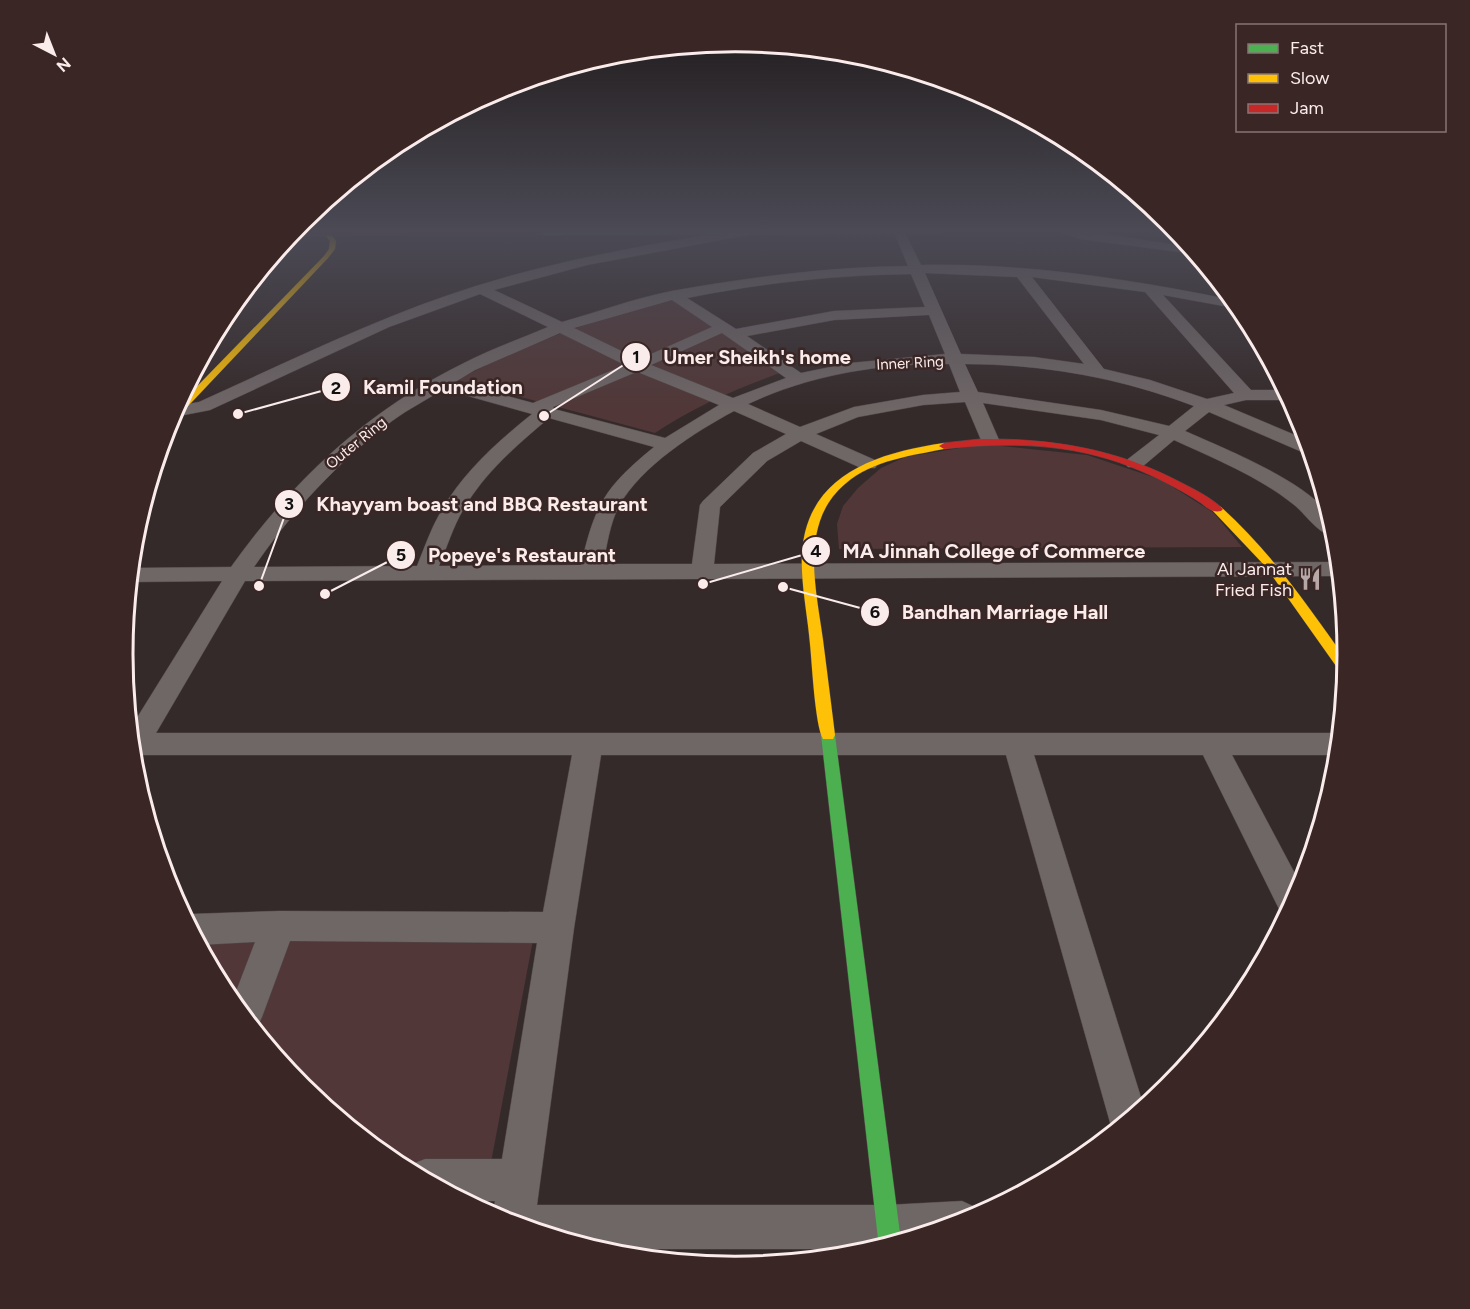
<svg xmlns="http://www.w3.org/2000/svg" width="1470" height="1309" viewBox="0 0 1470 1309" font-family="Figtree,sans-serif">
<style>
.green{fill:#513737}
.lines{fill:none;stroke-linecap:round;stroke-linejoin:round}
.street-casing{stroke:#514747;stroke-width:1}
.fast-casing{stroke:#514747;stroke-width:1}
.slow-casing{stroke:#514747;stroke-width:1}
.jam-casing{stroke:#514747;stroke-width:1}
.street{fill:#6f6666;fill-rule:evenodd}
.fast{fill:#4caf50;fill-rule:evenodd}
.slow{fill:#ffc107;fill-rule:evenodd}
.jam{fill:#c62828;fill-rule:evenodd}
.labels{text-anchor:middle;dominant-baseline:central;stroke-width:5;stroke-linejoin:round;paint-order:stroke}
.far-street-label{font-size:15px;fill:#faeceb;stroke:#3a2625}
.poi-label{font-size:18px;fill:#faeceb;stroke:#3a2625;text-anchor:end}
.rim{fill:none;stroke:#faeceb;stroke-width:3}
.leader{fill:none;stroke:#faeceb;stroke-width:2}
.callout-dot{fill:#faeceb;stroke:#3a2625;stroke-width:2}
.mark-label{font-size:18px;text-anchor:middle;font-weight:bold;fill:#111}
.callout-label{font-size:20px;text-anchor:middle;font-weight:bold;fill:#faeceb;stroke:#3a2625;stroke-width:5;stroke-linejoin:round;paint-order:stroke}
</style>
<rect width="100%" height="100%" fill="#352a2a"/>
<!-- green -->
<path class="green" d="M676,298L788,370C741,387 696,405 655,433L458,380C528,341 598,319 676,298Z
M984,444L1087,455L1162,480L1214,513L1242,547L839,549L837,524L843,506L858,488L881,468L905,457Z
M188,924H536L482,1210L394,1164L302,1087L226,994Z"/>
<g class="lines">
<!-- street casing -->
<g class="street-casing">
<path id="street" d="M738,229L759,230L753,234L587,265L494,290L562,322C598,312 635,298 672,291C750,277 828,267 908,266L894,232L896,229H903L921,265C1026,263 1130,279 1232,300L1240,309L1163,295L1251,390H1285L1290,400H1246L1224,405L1307,440L1311,453L1302,452L1209,412L1185,431C1223,448 1306,481 1329,515C1333,520 1334,530 1336,537C1319,536 1306,514 1293,504C1258,476 1215,459 1174,440L1142,467H1128L1125,463L1128,459L1159,435L1101,420L983,403L999,440L997,444H983L981,440L965,402L923,405L858,417L816,434L875,460L878,464L875,468H861L801,441L767,461L720,507L714,564L1338,562L1340,576L245,581L156,733H1339L1338,755H1232L1302,887L1287,915L1281,913L1203,755H1034L1144,1107L1113,1133L1006,755H601L574,928L537,1205H887L962,1201L977,1208L980,1215L969,1221L876,1249H594L500,1220L493,1216L495,1201H464L408,1171L410,1165L425,1159H502L537,943L290,941L262,1017L255,1031L232,1002L255,942L199,945L184,917L191,914L279,911L543,912L572,755H143L133,760L130,729L222,581L130,582L131,568L231,567C293,480 368,410 464,363C491,349 520,339 548,327L480,294L389,327L210,410L179,416L172,414L177,406L199,402C290,361 380,316 476,286C561,259 650,245 738,229ZM925,273L1017,277L1084,364L1034,357L961,354ZM911,274L925,307L834,311L736,329L687,298C761,283 835,275 911,274ZM1032,277L1145,292L1234,393L1207,399L1150,380L1104,369ZM672,300L712,327L642,358L640,361L643,365L638,369L640,373L719,405L665,438L554,409L553,407L634,373L636,369L633,365L638,361L636,358L574,328ZM929,315L945,354L850,363L801,373L747,336L834,320ZM560,333L625,365L533,403L455,382L475,370ZM722,333L786,378L733,398L651,365ZM949,364L960,392L923,395L854,407L800,427L748,404C809,375 881,363 949,364ZM965,364C1044,364 1121,378 1194,406L1169,426L1101,410L978,392ZM443,389L532,414C497,442 461,474 439,515C430,531 424,549 417,566L254,567C292,511 338,462 392,421C408,409 427,400 443,389ZM734,411L786,434L753,453L703,501L700,505L692,564H603C607,545 610,523 619,506C641,466 695,432 734,411ZM549,418L654,447C605,487 595,504 581,565L439,566C447,547 453,527 463,510C484,473 517,445 549,418Z
M1053,229H1073L1189,247L1195,254L1080,239Z"/>
</g>
<!-- fast casing -->
<g class="fast-casing">
<path id="fast" d="M932,229L943,231L940,233L542,235L539,233L542,231Z
M828,729L833,731L835,735L901,1241L879,1248L821,735L823,731Z"/>
</g>
<!-- slow casing -->
<g class="slow-casing">
<path id="slow" d="M320,229H327L336,241L335,249L328,258L172,423L168,424L175,409L324,256L329,249L330,241Z
M940,229H1174L1176,232H938Z
M944,443L948,444V448C912,456 874,459 845,484C799,523 816,588 823,640C827,671 831,703 835,735L833,739H823C815,725 812,663 810,644C808,620 803,595 802,571C797,480 868,454 944,443Z
M1217,506L1221,507C1271,552 1308,606 1347,661L1346,675L1341,673L1266,567L1213,511L1211,509Z"/>
</g>
<!-- jam casing -->
<g class="jam-casing">
<path id="jam" d="M542,231L544,234L303,236L300,234L303,232Z
M980,439C1051,438 1117,449 1180,482C1194,489 1212,498 1223,509L1221,511C1213,513 1207,508 1201,503C1178,488 1156,477 1131,467C1071,443 1007,442 944,449L939,446L944,443Z"/>
</g>
<!-- street -->
<use href="#street" class="street"/>
<!-- fast -->
<use href="#fast" class="fast"/>
<!-- slow -->
<use href="#slow" class="slow"/>
<!-- jam -->
<use href="#jam" class="jam"/>
</g>
<!-- sky -->
<linearGradient id="sky" x2="0" y2="1"><stop stop-color="#1d1717"/><stop offset="0.56" stop-color="#4b4a55"/><stop offset="1" stop-color="#4b4a55" stop-opacity="0"/></linearGradient>
<rect width="1470" height="412" fill="url(#sky)"/>
<!-- icons -->
<defs>
<g id="restaurant-bare" transform="scale(1.8)"><path d="M-5-6h1v4h1v-4h1v4h1v-4h1v5L-1.5 .5V6h-2V.5L-5-1ZM5-6V6H3V1.5H1.5Q1.5-4 5-6Z" fill="#b5a8a7" stroke="#3a2625" stroke-width="2.5" paint-order="stroke"/></g>
</defs>
<g fill-rule="evenodd">
<use href="#restaurant-bare" x="1310" y="579"/>
</g>
<g class="labels">
<!-- far-street labels -->
<g class="far-street-label">
<text transform="translate(910 363) rotate(-3)">Inner Ring</text>
<text transform="translate(356 443) rotate(-39)">Outer Ring</text>
</g>
<!-- poi labels -->
<g class="poi-label">
<text x="1292" y="569">Al Jannat<tspan x="1292" dy="21">Fried Fish</tspan></text>
</g>
</g>
<!-- crop -->
<path d="M0 0H1470V1309H0ZM133 654a602 602 0 1 1 1204 0a602 602 0 1 1-1204 0Z" fill="#3a2625" fill-rule="evenodd"/>
<path class="rim" d="M133 654a602 602 0 1 1 1204 0a602 602 0 1 1-1204 0Z"/>
<!-- callouts -->
<path class="leader" d="M544 416L636 357M238 414L336 387M259 586L289 504M703 584L816 551M325 594L401 555M783 587L875 612"/>
<g class="callout-dot">
<circle cx="544" cy="416" r="6"/>
<circle cx="238" cy="414" r="6"/>
<circle cx="259" cy="586" r="6"/>
<circle cx="703" cy="584" r="6"/>
<circle cx="325" cy="594" r="6"/>
<circle cx="783" cy="587" r="6"/>
<circle cx="636" cy="357" r="15"/>
<circle cx="336" cy="387" r="15"/>
<circle cx="289" cy="504" r="15"/>
<circle cx="816" cy="551" r="15"/>
<circle cx="401" cy="555" r="15"/>
<circle cx="875" cy="612" r="15"/>
</g>
<g class="mark-label">
<text x="636" y="363">1</text>
<text x="336" y="394">2</text>
<text x="289" y="510">3</text>
<text x="816" y="557">4</text>
<text x="401" y="561">5</text>
<text x="875" y="618">6</text>
</g>
<g class="callout-label">
<text x="757" y="364">Umer Sheikh's home</text>
<text x="443" y="394">Kamil Foundation</text>
<text x="482" y="511">Khayyam boast and BBQ Restaurant</text>
<text x="994" y="558">MA Jinnah College of Commerce</text>
<text x="522" y="562">Popeye's Restaurant</text>
<text x="1005" y="619">Bandhan Marriage Hall</text>
</g>
<!-- legend -->
<rect x="1236" y="24" width="210" height="108" fill="#3a2625" stroke="#877574" stroke-width="1.5"/>
<rect x="1248" y="44" width="30" height="9" fill="#4caf50" stroke="#877574" stroke-width="1.5"/>
<text x="1290" y="54" font-size="18" fill="#faeceb">Fast</text>
<rect x="1248" y="74" width="30" height="9" fill="#ffc107" stroke="#877574" stroke-width="1.5"/>
<text x="1290" y="84" font-size="18" fill="#faeceb">Slow</text>
<rect x="1248" y="104" width="30" height="9" fill="#c62828" stroke="#877574" stroke-width="1.5"/>
<text x="1290" y="114" font-size="18" fill="#faeceb">Jam</text>
<!-- north arrow -->
<g transform="translate(54 54) rotate(138)" stroke="#3a2625" stroke-width="4.5" paint-order="stroke">
<path d="M0-4.5L10 22L0 15L-10 22Z" fill="#faeceb"/>
<text y="-9" font-size="16" font-weight="bold" text-anchor="middle" fill="#faeceb">N</text>
</g>
</svg>
